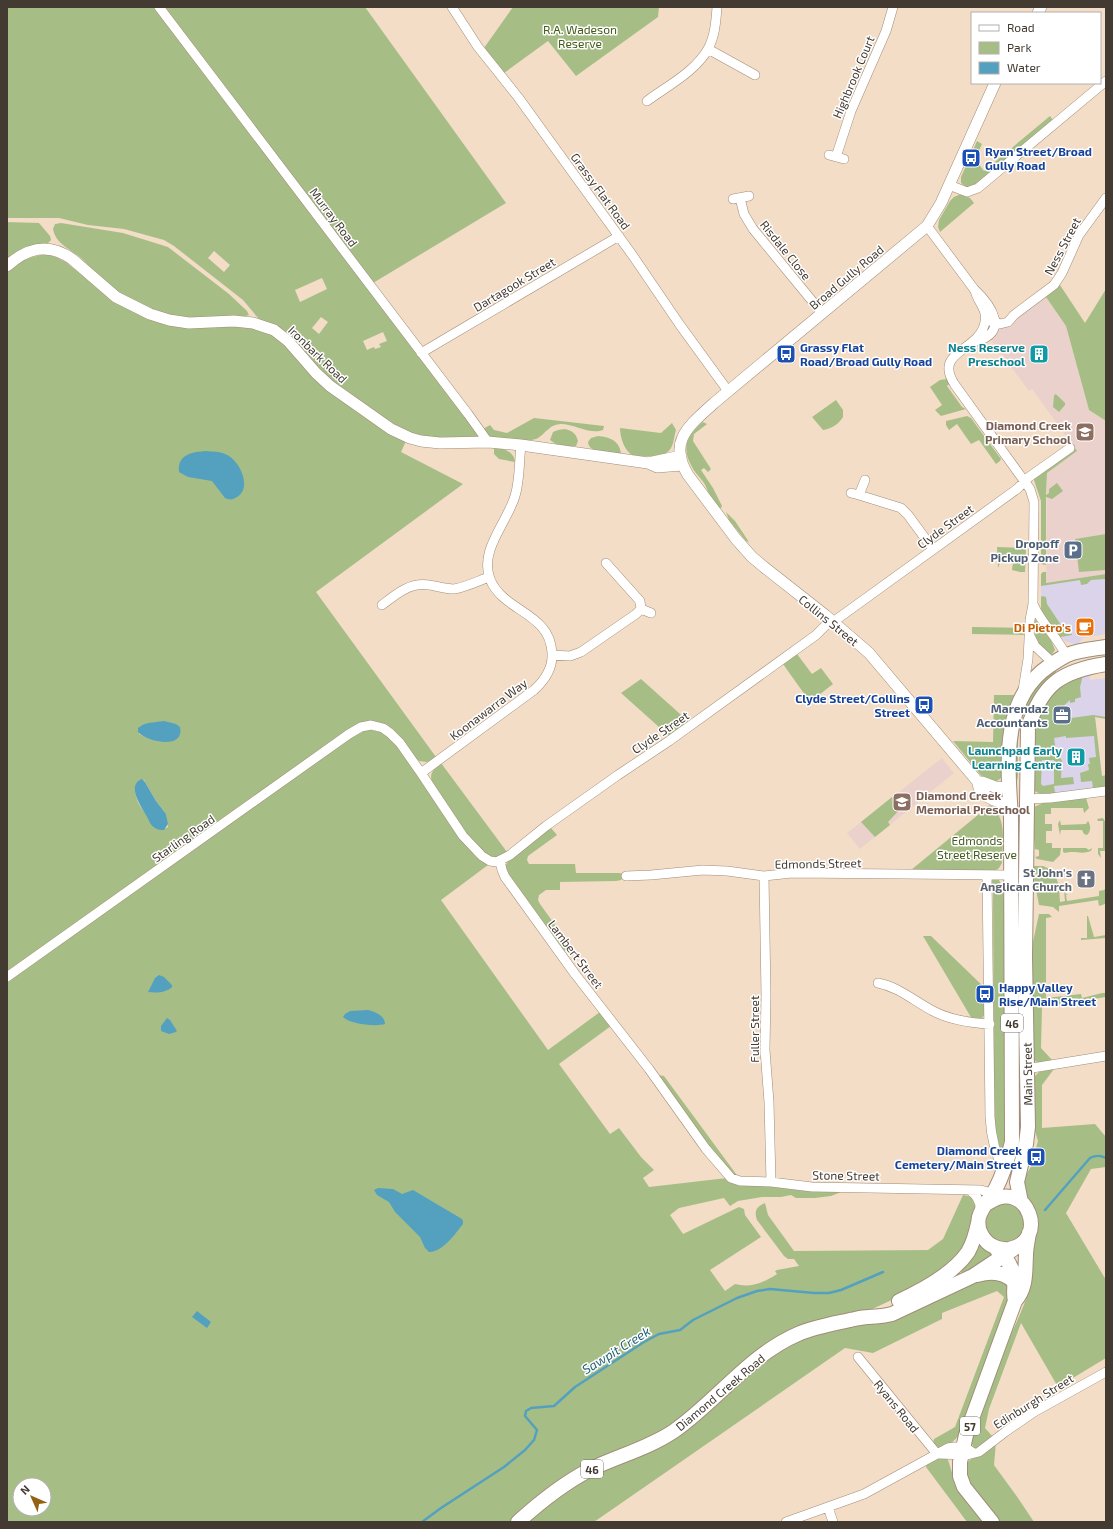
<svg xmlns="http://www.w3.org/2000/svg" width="1113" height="1529" viewBox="0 0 1113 1529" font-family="'Exo 2',sans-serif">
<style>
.commercial{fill:#dad3e9}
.education{fill:#ebd1cc}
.green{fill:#a6be86;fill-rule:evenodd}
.water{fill:#54a0bf}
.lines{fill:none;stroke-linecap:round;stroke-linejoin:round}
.stream{stroke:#54a0bf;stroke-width:2.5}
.minor-casing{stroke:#a18d77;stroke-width:10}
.tertiary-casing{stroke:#a18d77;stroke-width:12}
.primary-casing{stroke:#a18d77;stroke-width:16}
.minor{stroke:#fff;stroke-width:9}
.tertiary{stroke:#fff;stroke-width:11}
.primary{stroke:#fff;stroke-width:14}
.labels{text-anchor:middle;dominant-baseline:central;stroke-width:3;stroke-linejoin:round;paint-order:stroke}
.shield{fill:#fff;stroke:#7b756f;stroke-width:1}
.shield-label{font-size:11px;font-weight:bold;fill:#433a31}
.park-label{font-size:12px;fill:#445b1b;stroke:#fff}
.street-label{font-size:12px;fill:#433a31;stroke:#fff}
.transit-label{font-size:12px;font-weight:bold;fill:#164399;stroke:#fff;text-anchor:start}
.culture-label{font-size:12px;font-weight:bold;fill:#0d838f;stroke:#fff;text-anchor:end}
.education-label{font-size:12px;font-weight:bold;fill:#785e54;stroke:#fff;text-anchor:end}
.service-label{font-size:12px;font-weight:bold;fill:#4e5e75;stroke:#fff;text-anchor:end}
.food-label{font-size:12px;font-weight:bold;fill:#c56008;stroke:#fff;text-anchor:end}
.worship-label{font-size:12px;font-weight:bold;fill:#5b616d;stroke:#fff;text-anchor:end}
.water-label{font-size:13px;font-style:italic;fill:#246076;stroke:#fff}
</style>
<rect width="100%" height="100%" fill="#f3ddc6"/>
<!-- commercial -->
<path class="commercial" d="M1106,574V634L1083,638L1077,645L1065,641L1057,633L1041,608V584Z
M1090,673V680L1106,678V719L1095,717L1103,788L1045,794L1038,793L1035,791L1034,736L1070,680Z"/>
<!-- education -->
<path class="education" d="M1046,297L1066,326L1089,410L1106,421V574L1046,583L1047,473L1077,451L1032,389L1029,391L989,337L999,327L1010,323Z
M942,758L954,773L860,849L847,833Z"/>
<!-- green -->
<path class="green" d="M7,7H155L479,436V437L428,438L403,431L344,391L258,318L243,300L174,246L164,240L124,229L88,225L59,218H7ZM214,251L230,265L224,272L208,258ZM322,278L327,289L300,302L295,290ZM321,317L328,322L319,334L312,328ZM383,332L387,341L379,344L381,347L375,349L374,347L367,350L363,341Z
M164,7H365L506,203L373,283Z
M513,7H659L658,17L576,76L548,41L504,73L484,48Z
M1050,116L1053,120L974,186L966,187L961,183V177L977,141L982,144L975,159L984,171Z
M961,194L970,198L974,203L940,232L938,227L939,220L950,201L954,197Z
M7,222L39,223L50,236L51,240L48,243L7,261Z
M61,223L123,233L168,247L229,294L247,311L249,315L242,317C221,318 201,319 180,317C154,314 126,299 106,283C97,276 90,267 82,259C71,249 56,245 53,229L55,224Z
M45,254L56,257L67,263L122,306L143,316L245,326L270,333L406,441L401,452L463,484L316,592L436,757L427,762L419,761C401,747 390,714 362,723L7,973V273L25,259ZM156,722L150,739L139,734L140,726ZM144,780L156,801L166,814L168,827L162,830C150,819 130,802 137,783Z
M1060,285L1085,323L1106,289V421L1089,410L1066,326L1046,297Z
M947,379L949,384L947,386L962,407L966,409L941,416L935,410L942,405L930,387L940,380Z
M1055,394L1057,395L1065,403V405L1059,412L1053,407L1054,396Z
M836,400L843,410V417C839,424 831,429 823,430L812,417Z
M967,416L971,418L1001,459L1000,461L996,464L979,440L971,444L957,424L949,430L946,425V421Z
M534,418L604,426L603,430C590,435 575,424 561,424C550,424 546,433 538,438C530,443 496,441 489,436C487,435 485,431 483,429L490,425L494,430L507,433Z
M703,422L707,424L694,434L693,441L711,469L708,472L704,468L701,470L713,488L722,506L721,508C711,505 709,491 704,483C700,477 694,472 691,465C681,447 688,434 703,422Z
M672,423L676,430C674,436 674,443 671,448C664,460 643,456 632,455C624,450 620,437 620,428L661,433Z
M565,429C572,431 576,433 578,441L576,446H559L550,440L553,432L558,430Z
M598,436C609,437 619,440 621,453L620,454C610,453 589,454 588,442L591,438Z
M1071,442L1077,451L1047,473L1046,495L1049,493V489L1057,483L1063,491L1052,499L1046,497V565L1041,564V501L1034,480L1035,477L1074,451L1069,444Z
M494,447C504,449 514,451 515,462L499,459L494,454Z
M726,512L735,521L749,542L746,541L729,520Z
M1106,534V570L1079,572L1075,539Z
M997,547L1026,548L1025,572H1020L1012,570L1013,562L1002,558L998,568Z
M1043,572H1046V583L1106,574V579L1091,580L1087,584L1081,585L1080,580L1041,586V574Z
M1042,596L1046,597L1047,604L1067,634H1072V635L1060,637L1041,611V597Z
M1034,618L1051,640L1055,650L1052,654L1051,655C1035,644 1034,636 1034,618Z
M972,627L1025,628V635L972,634Z
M797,654L812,674L821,668L833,684L810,702L783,664Z
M1055,670L1056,671L1054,677L1021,719L1018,741V776L1016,786L1015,733L1030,691Z
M1083,675L1080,687L1081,697L1075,699V702L1070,703V700L1055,714L1057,720L1093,715L1106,717V719L1095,717L1102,776L1106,775V788H1093L1092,781L1081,782L1080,773L1089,770L1088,764H1090L1089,758L1096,757L1094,736L1066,738V736L1054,738L1056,751L1062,761L1061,778L1073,777L1074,784L1054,786L1055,793C1047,794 1039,796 1033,789L1035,729C1041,702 1057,686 1083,675ZM1042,760H1054V784L1043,786L1041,784Z
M641,679L689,722L669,736L621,693Z
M994,695H1014C1002,721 1003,748 1002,776L1000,779L995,782L984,779L953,741L993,742Z
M370,730L381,732L393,740L460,838L476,857L488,865L441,900L548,1050L600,1012L611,1026L559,1064L610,1134L619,1128L641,1157L654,1170L643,1178L649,1187L727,1178L769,1185L841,1192L831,1196L815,1198H796L791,1195L781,1197H762L738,1201L730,1206L724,1198L679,1208L670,1215L683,1234L739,1207L744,1209L745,1215L761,1237L710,1270L725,1291L735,1284C751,1288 763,1283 777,1274L775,1271L777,1270L799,1266L794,1259H788L784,1256L757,1220C754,1211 756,1207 765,1203L768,1215L794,1251L928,1250L943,1239L963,1195L968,1196L973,1199L976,1209L967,1243L959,1257L909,1292L870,1310L819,1323L687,1416L512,1522H7V981L348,738L363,731ZM20,1485H44V1509H20Z
M441,763L507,852C503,854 498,858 493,857C474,853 443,799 432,782C429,773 434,769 441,763Z
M892,797L903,806L888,822L890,825L875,837L861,822Z
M1086,798L1089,808L1084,813L1083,808H1051V814H1045V824H1052V831H1046V843H1052V848H1061L1060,855L1053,862L1037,859L1035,857L1039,856V850L1035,849L1033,826V810L1034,807L1043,803Z
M990,805C1008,818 1002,843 1002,863L999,868L995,871L911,870Z
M1103,818L1106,823V851H1100L1101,858L1098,854V848H1103V821H1098L1097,819Z
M1060,820L1061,825L1086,824L1088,821C1091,825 1091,832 1087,835L1084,834L1082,830H1061L1060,835L1058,824Z
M551,828L557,835L528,856L527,860L529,864H575L576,873H620L622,874L623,877L621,880L616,881L560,882V890H546L539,895L538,900L540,904L571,947L563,952L508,874L505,866L509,860Z
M1063,848H1086L1089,850L1092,848L1091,851C1080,855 1076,850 1065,853L1063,852Z
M1034,866H1043L1054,871L1059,886L1060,902L1065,901L1064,890L1066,894H1068L1066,895L1067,901L1099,896V891L1104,890L1106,888V907L1105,904L1099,906L1098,900L1059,906V912L1053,907L1039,905L1034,879Z
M993,879L999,880L1003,889L1005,917L1007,1120L1003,1150L1001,1153L994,1124L993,888L990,887L991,880Z
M1039,914H1049L1052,917L1046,918V998L1081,994L1082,998L1102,993H1106V997L1042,1007L1041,1048L1053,1061L1039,1063L1033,1060L1031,951Z
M1087,916H1088L1094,937L1106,935V938L1081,940V938H1087Z
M923,936H931L986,989L985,1014L982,1018L972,1019Z
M1054,1069L1042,1085V1128L1095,1124L1106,1137V1167L1091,1169L1066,1213L1106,1280V1358L1058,1387L1021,1323L989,1409L985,1428L993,1437L977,1449L974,1448L972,1444V1439C982,1412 990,1383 1001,1356C1012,1330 1027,1305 1032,1277C1034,1265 1031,1253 1034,1240C1036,1232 1040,1225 1038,1217C1034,1203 1022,1195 1024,1180C1025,1173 1033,1167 1034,1159H1038V1152H1035L1038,1141L1034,1128L1033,1078L1039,1072Z
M658,1075L664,1076L739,1178H736L717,1159Z
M986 1223a19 19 0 1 1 38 0a19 19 0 1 1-38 0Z
M979,1243L995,1255L980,1265L961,1274L962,1266Z
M1001,1277L1011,1290L1005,1311L961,1433C957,1438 946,1450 938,1447C937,1447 933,1444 933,1443L934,1439L955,1427L1004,1297L997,1291L942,1313V1319L873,1353L845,1348L594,1522H524L573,1484L631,1457L796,1340L975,1280Z
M996,1442L994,1465L1018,1498L1034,1522H997L966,1480L967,1463L971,1459L979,1456Z
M938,1458H946L948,1460L955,1482L985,1522H967L926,1467L927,1462Z"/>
<!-- water -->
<path class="water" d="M206,451C212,452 219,451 225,454C239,459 253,487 237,497C233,500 229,500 225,498L212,481L188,477L179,472C177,454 193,452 206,451Z
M164,721L176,724L180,727C185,750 147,742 138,732V728L142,725L148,723Z
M142,779L145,782L156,801L166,814L168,824L164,830C161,830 158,830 155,828C150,825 149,820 146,815C141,806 126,785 142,779Z
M159,975L164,977L172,985V987C166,993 156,993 148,992L155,978Z
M368,1010C376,1012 385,1016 385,1024C376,1027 349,1024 343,1017L345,1014L350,1011Z
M167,1018L170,1020L177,1031L176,1032L169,1034L161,1031V1026Z
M378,1188L393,1189L402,1194L413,1190L462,1219L463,1221V1224C455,1234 443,1252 429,1252L425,1248L420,1237L395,1212L389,1202L377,1195L374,1190Z
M197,1311L211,1322L207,1328L192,1317Z"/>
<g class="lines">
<!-- stream -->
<path class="stream" d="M1045,1210L1090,1158C1096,1155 1100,1155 1106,1158
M422,1522L441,1508L504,1467L525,1450L534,1440L537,1430L525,1416L526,1411L531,1408L554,1406L575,1387L644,1342L659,1334L680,1330L693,1320L737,1298L757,1291L770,1289L814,1293H829L841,1290L883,1272"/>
<!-- minor casing -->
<g class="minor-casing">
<path id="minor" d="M159,7L468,414L488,442
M452,7L478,47L518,97L633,256L680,325L728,391
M708,49L755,75
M647,101C667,86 695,72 708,49C715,36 716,21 717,7
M829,155L844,159
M836,157L851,111L886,31L893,7
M949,185L967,192L978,188L1106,81
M740,198L744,214L753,229L822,313
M733,199L749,196
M927,226L974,289C991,305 1011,333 974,342
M975,290C977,302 988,309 985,322C980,352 932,350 955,385L1030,489L1034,502L1033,604L1030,620L1028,659L1023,690
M986,321H992L1000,324L1008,322L1014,315L1054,285L1062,273L1079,235L1106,198
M421,353L619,236
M851,493L859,495L865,480
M859,495L901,508L908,515L933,549
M1033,604C1041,623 1057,637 1066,655
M382,605C396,594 410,582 429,585C437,586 445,589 454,589C466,587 478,581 489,577
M641,609L651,613
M833,622L1017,489L1029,477L1070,448
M1030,636L1035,646L1053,663
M552,655L570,656L581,652L636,614L641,609L640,601L606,563
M421,773L534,690C545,680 553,668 552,653C550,612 503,612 490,579C479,550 507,523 515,496C520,480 519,462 521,445
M1026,799L1051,798L1106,791
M500,860L502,870L505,877L575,974L649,1069L706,1149L731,1178L740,1181L771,1182L812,1187L981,1190L998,1195
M987,875L990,1117C991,1135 995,1154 1004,1171
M626,876L651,875L703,870L727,871L764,876L792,873L1011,875
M764,876L766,995L765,1050L769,1102L771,1182
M7,977L349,734L361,727L371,725L383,728L390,733L400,743L421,773L463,836L482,856L490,861L497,862L510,855L546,826L618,775L669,741L816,635L831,620
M878,983C899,987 914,1001 933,1011C950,1020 970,1023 990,1024
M1026,1069L1106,1056
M969,1190C977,1195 981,1202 980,1212
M858,1357L937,1454
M939,1454L967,1455L979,1452L1005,1432L1034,1412L1106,1372
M828,1507L833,1522
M786,1522L864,1494L948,1448C957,1446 966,1447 974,1453"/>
</g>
<!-- tertiary casing -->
<g class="tertiary-casing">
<path id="tertiary" d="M1038,13L1041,7
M995,83L941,203L927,226L714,403C690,425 667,441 688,475L736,539L752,557L764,567L825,615L869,653L978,782C978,796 998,803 1010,804
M7,266C27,248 48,242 72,259L116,297L150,314L169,320L189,323L234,321L253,323L274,330L288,341L316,373L330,386L391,429L410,438L421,441L440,443L488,442L521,445L648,463L657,467L682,465
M648,463L681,456
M978,782H982L995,787L1010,788"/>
</g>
<!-- primary casing -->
<g class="primary-casing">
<path id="primary" d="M1021,1202L1017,1182L1026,1144L1028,1127L1025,957L1028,728C1042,684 1061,671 1106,664
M988,1203C1028,1176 1050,1242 1009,1249C1001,1250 992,1247 987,1242C980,1235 977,1226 979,1217C982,1206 991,1198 996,1188C1004,1173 1008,1158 1012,1142L1011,818C1008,767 1000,699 1049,666C1055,662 1061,658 1067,655C1079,650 1093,649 1106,647
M997,1250C1007,1258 1014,1268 1014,1282C1015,1288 1013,1294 1015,1301
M977,1275C991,1271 1004,1271 1014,1282
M899,1301C923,1290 953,1274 968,1252C973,1243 976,1233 978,1223
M518,1522C540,1502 564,1483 591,1469C618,1456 649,1448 674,1431C717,1401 749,1355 798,1334C814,1327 832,1324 850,1320C856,1319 862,1317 868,1317C878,1316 881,1317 892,1314L973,1276L1015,1248
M992,1522L964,1487L960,1476V1462L966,1435L1015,1301C1027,1288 1025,1271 1026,1255C1026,1248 1028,1240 1029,1233"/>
</g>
<!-- minor -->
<use href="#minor" class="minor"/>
<!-- tertiary -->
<use href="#tertiary" class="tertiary"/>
<!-- primary -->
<use href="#primary" class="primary"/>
</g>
<!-- icons -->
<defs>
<g id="bus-square" transform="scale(1)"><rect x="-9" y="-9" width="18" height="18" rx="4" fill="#1a4fb4" stroke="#fff"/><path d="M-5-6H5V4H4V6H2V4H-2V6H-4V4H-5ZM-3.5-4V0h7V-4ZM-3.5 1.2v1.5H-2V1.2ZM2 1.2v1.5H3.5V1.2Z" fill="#fff"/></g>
<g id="building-square" transform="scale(1)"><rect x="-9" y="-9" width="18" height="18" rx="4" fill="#0f9aa8" stroke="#fff"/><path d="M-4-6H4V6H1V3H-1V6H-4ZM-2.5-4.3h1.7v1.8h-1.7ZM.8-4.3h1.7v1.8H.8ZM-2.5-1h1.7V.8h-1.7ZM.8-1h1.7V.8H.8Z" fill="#fff"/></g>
<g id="school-square" transform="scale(1)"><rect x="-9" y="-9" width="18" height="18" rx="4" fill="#8d6e63" stroke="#fff"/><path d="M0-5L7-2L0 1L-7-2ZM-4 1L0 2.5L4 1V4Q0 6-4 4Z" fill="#fff"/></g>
<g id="parking-square" transform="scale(1)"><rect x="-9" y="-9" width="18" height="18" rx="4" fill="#5c6f8a" stroke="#fff"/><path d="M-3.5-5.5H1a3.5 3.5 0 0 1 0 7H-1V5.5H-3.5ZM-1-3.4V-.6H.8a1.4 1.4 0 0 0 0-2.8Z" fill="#fff"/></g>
<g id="cafe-square" transform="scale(1)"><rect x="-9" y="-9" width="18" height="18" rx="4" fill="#e8710a" stroke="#fff"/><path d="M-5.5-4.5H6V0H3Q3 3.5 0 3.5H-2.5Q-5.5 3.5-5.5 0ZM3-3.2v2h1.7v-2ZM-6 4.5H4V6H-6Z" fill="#fff"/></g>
<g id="office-square" transform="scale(1)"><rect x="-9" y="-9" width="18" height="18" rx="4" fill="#5c6f8a" stroke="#fff"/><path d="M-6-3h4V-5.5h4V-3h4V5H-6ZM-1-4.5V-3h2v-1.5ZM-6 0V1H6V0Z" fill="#fff"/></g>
<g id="church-square" transform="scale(1)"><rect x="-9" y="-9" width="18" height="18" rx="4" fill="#6b7280" stroke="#fff"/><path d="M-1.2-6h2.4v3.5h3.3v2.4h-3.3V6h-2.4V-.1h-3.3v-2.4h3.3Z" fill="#fff"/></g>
</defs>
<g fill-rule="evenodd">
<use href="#bus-square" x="971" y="158"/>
<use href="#bus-square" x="786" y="354"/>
<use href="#building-square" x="1039" y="354"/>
<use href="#school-square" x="1085" y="432"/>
<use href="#parking-square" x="1073" y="550"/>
<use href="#cafe-square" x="1085" y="627"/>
<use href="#bus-square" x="924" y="705"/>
<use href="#office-square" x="1062" y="715"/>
<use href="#building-square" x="1076" y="757"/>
<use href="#school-square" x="902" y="802"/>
<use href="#church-square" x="1086" y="879"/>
<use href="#bus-square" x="985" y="994"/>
<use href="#bus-square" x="1036" y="1157"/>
</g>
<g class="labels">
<!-- shield labels -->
<g class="shield">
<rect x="1001" y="1014" width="22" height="18" rx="3"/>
<rect x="960" y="1417" width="20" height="18" rx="3"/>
<rect x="581" y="1460" width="22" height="18" rx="3"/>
</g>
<g class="shield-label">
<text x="1012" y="1023">46</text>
<text x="970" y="1426">57</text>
<text x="592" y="1469">46</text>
</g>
<!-- park labels -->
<g class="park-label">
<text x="580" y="29">R.A. Wadeson<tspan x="580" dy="14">Reserve</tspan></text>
<text x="977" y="840">Edmonds<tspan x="977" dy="14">Street Reserve</tspan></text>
</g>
<!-- street labels -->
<g class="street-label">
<text transform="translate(853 77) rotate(-67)">Highbrook Court</text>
<text transform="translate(601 191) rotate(54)">Grassy Flat Road</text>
<text transform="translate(334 217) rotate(53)">Murray Road</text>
<text transform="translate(1062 246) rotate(-62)">Ness Street</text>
<text transform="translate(786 250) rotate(51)">Risdale Close</text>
<text transform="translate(846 277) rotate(-40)">Broad Gully Road</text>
<text transform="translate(514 284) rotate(-31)">Dartagook Street</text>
<text transform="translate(318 354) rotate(44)">Ironbark Road</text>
<text transform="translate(945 526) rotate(-36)">Clyde Street</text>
<text transform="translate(829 620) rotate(39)">Collins Street</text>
<text transform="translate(488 709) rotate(-37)">Koonawarra Way</text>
<text transform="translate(660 732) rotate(-34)">Clyde Street</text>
<text transform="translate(183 838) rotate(-35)">Starling Road</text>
<text transform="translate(818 863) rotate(-1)">Edmonds Street</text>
<text transform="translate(576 954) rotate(53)">Lambert Street</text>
<text transform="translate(754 1029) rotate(-90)">Fuller Street</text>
<text transform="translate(1027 1074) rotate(-91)">Main Street</text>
<text transform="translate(846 1175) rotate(1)">Stone Street</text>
<text transform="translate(720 1392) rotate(-40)">Diamond Creek Road</text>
<text transform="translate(1033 1401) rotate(-32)">Edinburgh Street</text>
<text transform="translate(897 1406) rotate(51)">Ryans Road</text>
</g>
<!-- transit labels -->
<g class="transit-label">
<text x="985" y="151">Ryan Street/Broad<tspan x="985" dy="14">Gully Road</tspan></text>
<text x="800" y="347">Grassy Flat<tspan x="800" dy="14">Road/Broad Gully Road</tspan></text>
<text x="910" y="698" text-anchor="end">Clyde Street/Collins<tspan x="910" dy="14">Street</tspan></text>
<text x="999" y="987">Happy Valley<tspan x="999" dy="14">Rise/Main Street</tspan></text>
<text x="1022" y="1150" text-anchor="end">Diamond Creek<tspan x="1022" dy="14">Cemetery/Main Street</tspan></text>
</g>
<!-- culture labels -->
<g class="culture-label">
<text x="1025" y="347">Ness Reserve<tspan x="1025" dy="14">Preschool</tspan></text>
<text x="1062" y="750">Launchpad Early<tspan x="1062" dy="14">Learning Centre</tspan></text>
</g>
<!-- education labels -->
<g class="education-label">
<text x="1071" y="425">Diamond Creek<tspan x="1071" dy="14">Primary School</tspan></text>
<text x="916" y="795" text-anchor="start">Diamond Creek<tspan x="916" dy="14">Memorial Preschool</tspan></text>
</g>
<!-- service labels -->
<g class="service-label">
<text x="1059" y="543">Dropoff<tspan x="1059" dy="14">Pickup Zone</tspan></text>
<text x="1048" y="708">Marendaz<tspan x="1048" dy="14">Accountants</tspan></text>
</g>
<!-- food labels -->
<g class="food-label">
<text x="1071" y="627">Di Pietro's</text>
</g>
<!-- worship labels -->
<g class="worship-label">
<text x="1072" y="872">St John's<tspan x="1072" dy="14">Anglican Church</tspan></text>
</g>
<!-- water labels -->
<g class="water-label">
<text transform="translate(616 1350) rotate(-32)">Sawpit Creek</text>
</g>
</g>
<!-- border -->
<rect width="1113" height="1529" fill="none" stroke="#433a31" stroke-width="16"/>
<!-- legend -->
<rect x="971" y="12" width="130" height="72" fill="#ffffff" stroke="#b4b0ad"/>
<rect x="979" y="25" width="20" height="6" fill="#ffffff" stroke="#b4b0ad"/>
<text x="1007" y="32" font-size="12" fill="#433a31">Road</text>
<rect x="979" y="42" width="20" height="12" fill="#a6be86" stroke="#b4b0ad"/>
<text x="1007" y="52" font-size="12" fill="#433a31">Park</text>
<rect x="979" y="62" width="20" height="12" fill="#54a0bf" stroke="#b4b0ad"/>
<text x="1007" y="72" font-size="12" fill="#433a31">Water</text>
<!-- north arrow -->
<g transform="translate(32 1497) rotate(315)"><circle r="19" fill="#ffffff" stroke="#b4b0ad"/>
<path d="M0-3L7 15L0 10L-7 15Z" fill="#946113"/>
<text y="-6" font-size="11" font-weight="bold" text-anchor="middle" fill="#433a31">N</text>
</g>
</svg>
